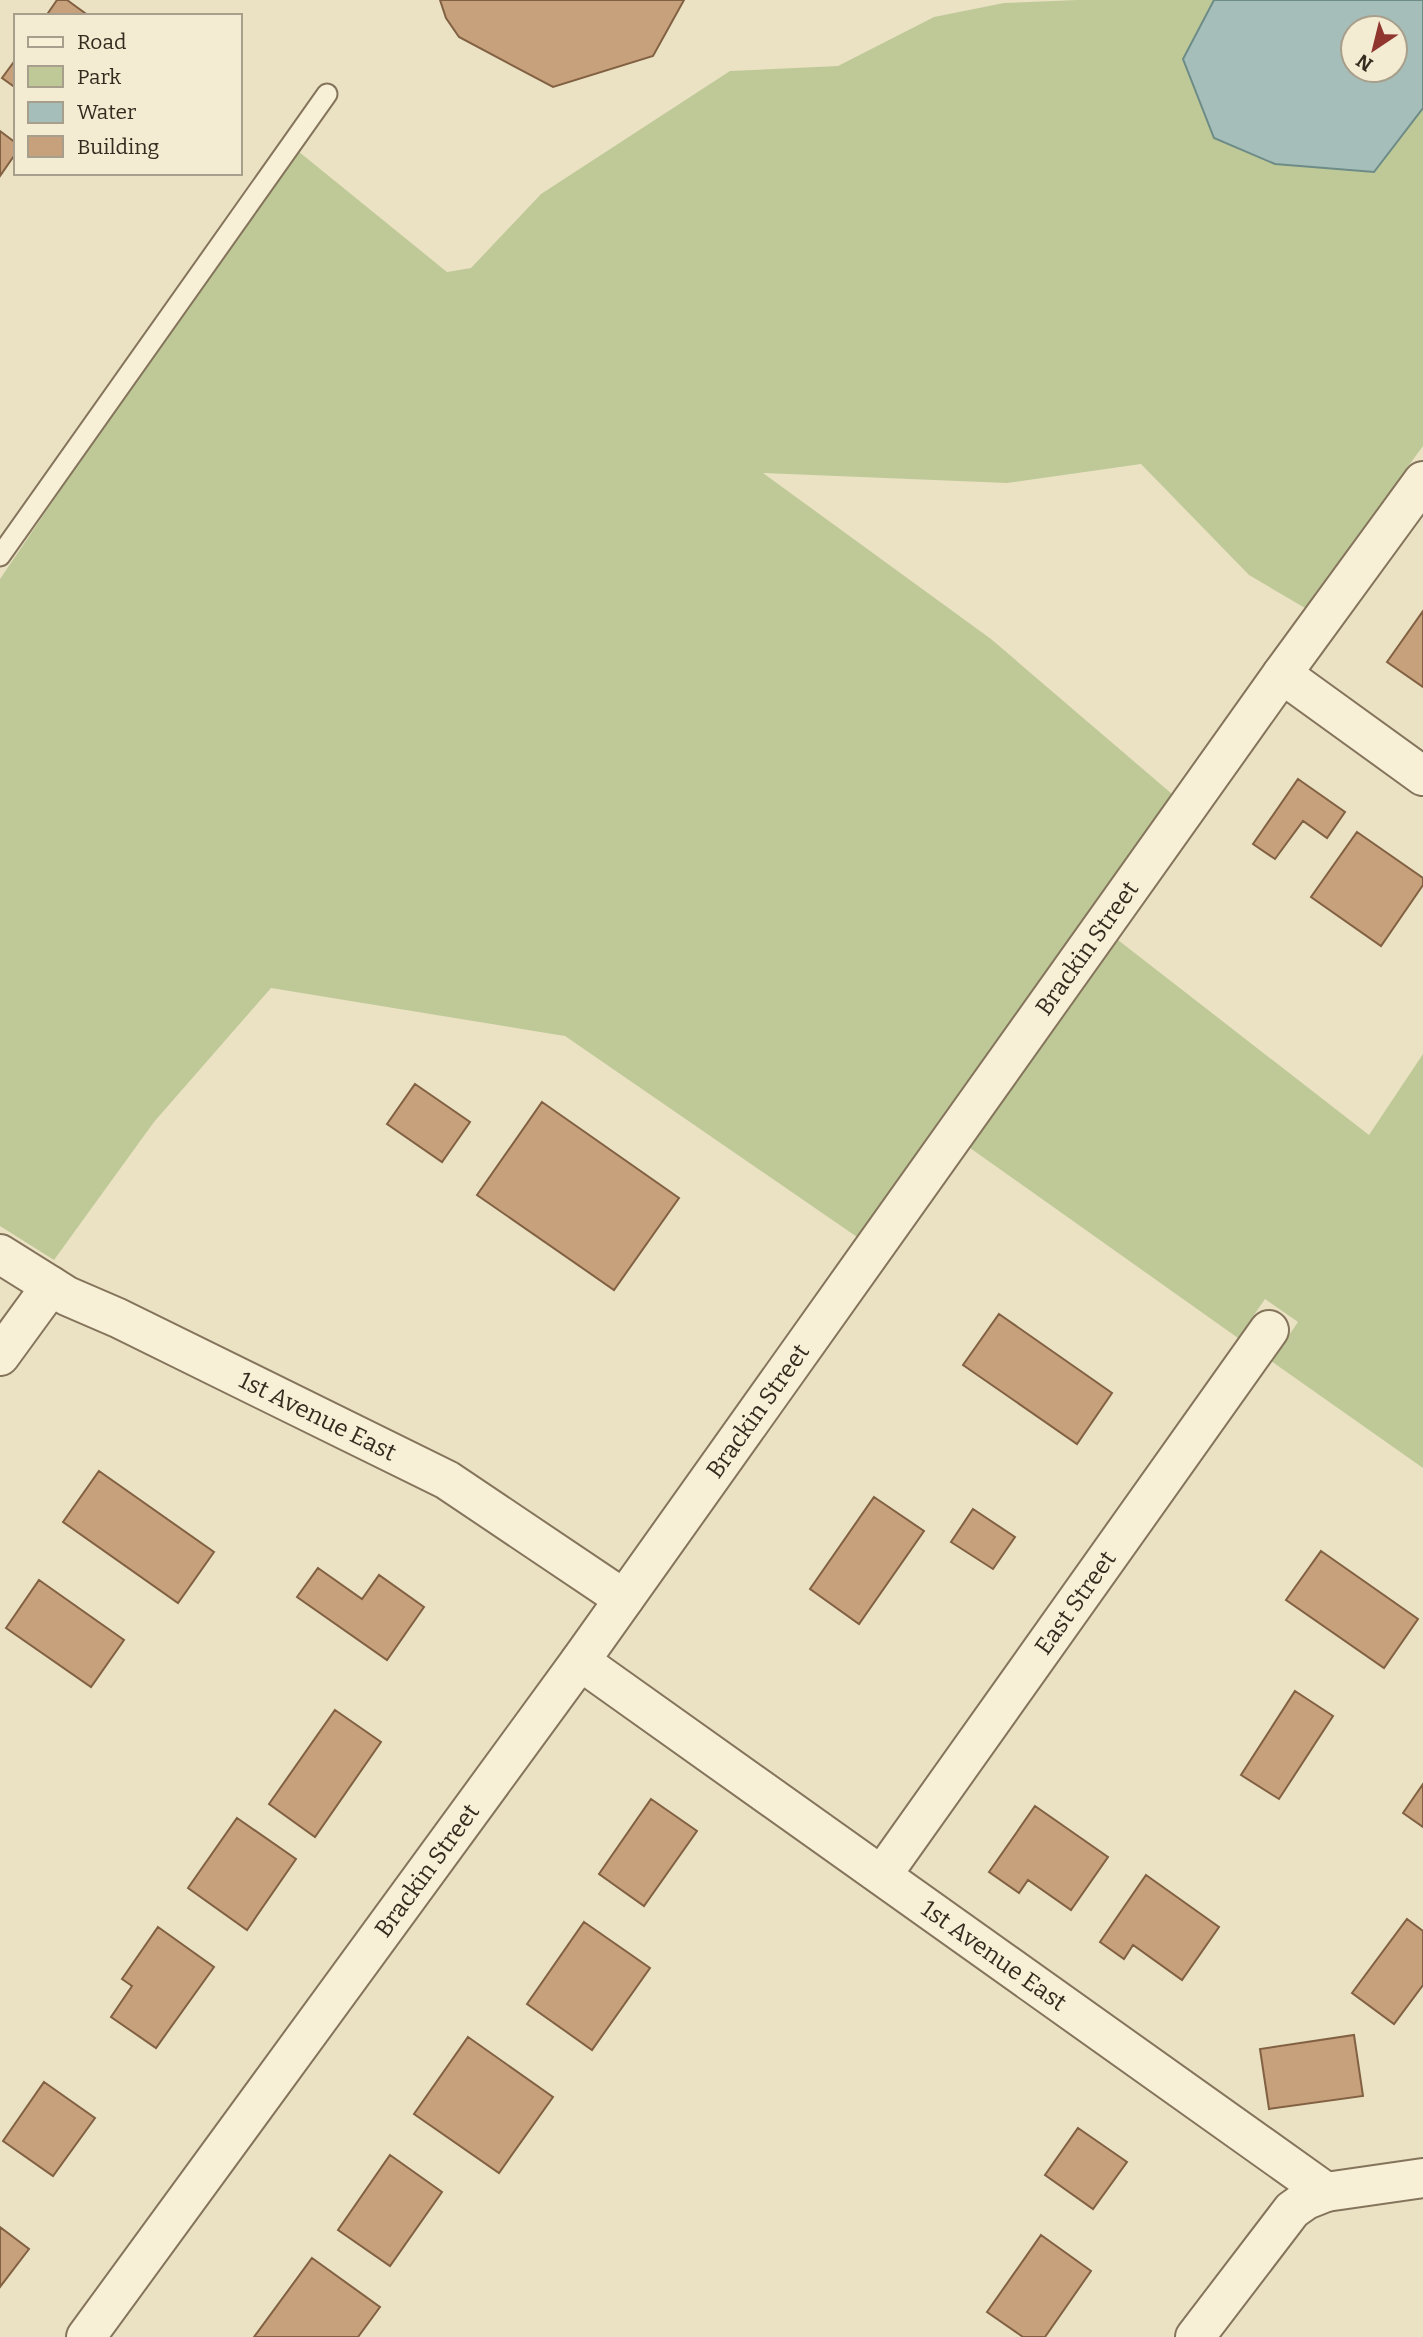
<svg xmlns="http://www.w3.org/2000/svg" width="1423" height="2337" viewBox="0 0 1423 2337" font-family="Bitter,serif">
<style>
.green{fill:#bfc998}
.water{fill:#a5beb9;stroke:#6d8c87;stroke-width:2;fill-rule:evenodd}
.building{fill:#c7a17c;stroke:#826143;stroke-width:2}
.lines{fill:none;stroke-linecap:round;stroke-linejoin:round}
.lane-casing{stroke:#84745b;stroke-width:23}
.street-casing{stroke:#84745b;stroke-width:42}
.lane{stroke:#f7efd6;stroke-width:19}
.street{stroke:#f7efd6;stroke-width:38}
.labels{text-anchor:middle;dominant-baseline:central;stroke-width:6;stroke-linejoin:round;paint-order:stroke}
.street-label{font-size:24px;fill:#352b1f;stroke:#f3ecd3}
</style>
<rect width="100%" height="100%" fill="#ebe2c4"/>
<!-- green -->
<path class="green" d="M1077,0H1214L1183,60L1423,108V446L1305,608L1249,575L1141,464L1007,483L763,473L991,639L1172,794L857,1237L565,1036L271,988L154,1122L54,1260L0,1226V579L293,147L447,272L471,268L541,194L730,71L838,66L934,17L1004,3Z
M1118,940L1369,1135L1423,1054V1468L1271,1361L1298,1322L1265,1299L1238,1338L970,1148Z"/>
<!-- water -->
<path class="water" d="M1214,0H1423V108L1374,172L1275,164L1214,138L1183,59ZM1353,28H1395V70H1353Z"/>
<!-- building -->
<path class="building" d="M57,0H67L89,16H46Z
M440,0H684L653,56L553,87L459,37L446,18Z
M16,59V88L2,78Z
M0,131L16,143V153L0,176Z
M1423,611V687L1387,662Z
M1298,779L1345,812L1327,838L1303,821L1275,859L1253,844Z
M1357,832L1423,878V885L1381,946L1311,897Z
M415,1084L470,1122L442,1162L387,1124Z
M542,1102L679,1198L614,1290L477,1195Z
M999,1314L1112,1393L1077,1444L963,1365Z
M99,1471L214,1552L178,1603L63,1522Z
M874,1497L924,1531L859,1624L810,1589Z
M973,1509L1015,1537L993,1569L951,1542Z
M1321,1551L1418,1619L1384,1668L1286,1600Z
M318,1568L362,1599L379,1575L424,1607L387,1660L297,1597Z
M39,1580L124,1640L91,1687L6,1628Z
M1295,1691L1333,1716L1279,1799L1241,1775Z
M335,1710L381,1742L315,1837L269,1804Z
M1423,1784V1827L1403,1813Z
M651,1799L697,1831L644,1906L599,1874Z
M1035,1806L1108,1857L1071,1910L1028,1880L1019,1893L989,1872Z
M237,1818L296,1859L247,1930L188,1888Z
M1146,1875L1219,1927L1182,1980L1133,1945L1124,1959L1100,1942Z
M1407,1919L1423,1931V1985L1394,2024L1352,1993Z
M584,1922L650,1968L592,2050L527,2004Z
M158,1927L214,1967L156,2048L111,2017L132,1986L122,1979Z
M1354,2035L1363,2096L1269,2109L1260,2049Z
M468,2037L553,2097L499,2173L414,2114Z
M44,2082L95,2118L53,2176L3,2141Z
M1078,2128L1127,2162L1093,2209L1045,2175Z
M390,2155L442,2192L390,2266L338,2230Z
M0,2227L29,2249L0,2287Z
M1041,2235L1091,2271L1045,2337H1023L987,2312Z
M312,2258L380,2307L358,2337H254Z"/>
<g class="lines">
<!-- lane casing -->
<g class="lane-casing">
<path id="lane" d="M0,556L327,94"/>
</g>
<!-- street casing -->
<g class="street-casing">
<g id="street">
<path d="M1282,674L1423,776"/>
<path id="s1" d="M0,1254L67,1296L118,1318L447,1480L624,1599"/>
<path d="M0,1356L51,1286"/>
<path id="s2" d="M580,1661L1326,2192L1423,2178"/>
<path id="s3" d="M882,1875L1269,1330"/>
<path id="s4" d="M86,2337L580,1661L1282,674L1423,481"/>
<path d="M1195,2337L1292,2210L1306,2200L1326,2192"/>
</g>
</g>
<!-- lane -->
<use href="#lane" class="lane"/>
<!-- street -->
<use href="#street" class="street"/>
</g>
<g class="labels">
<!-- street labels -->
<g class="street-label">
<text stroke="none"><textPath href="#s4" startOffset="1712">Brackin Street</textPath></text>
<text stroke="none"><textPath href="#s4" startOffset="1144">Brackin Street</textPath></text>
<text stroke="none"><textPath href="#s1" startOffset="357">1st Avenue East</textPath></text>
<text stroke="none"><textPath href="#s3" startOffset="334">East Street</textPath></text>
<text stroke="none"><textPath href="#s4" startOffset="578">Brackin Street</textPath></text>
<text stroke="none"><textPath href="#s2" startOffset="508">1st Avenue East</textPath></text>
</g>
</g>
<!-- legend -->
<rect x="14" y="14" width="228" height="161" fill="#f3ecd3" stroke="#a79f8b" stroke-width="2"/>
<rect x="28" y="37" width="35" height="10" fill="#f7efd6" stroke="#a79f8b" stroke-width="2"/>
<text x="77" y="49" font-size="21" fill="#352b1f">Road</text>
<rect x="28" y="66" width="35" height="21" fill="#bfc998" stroke="#a79f8b" stroke-width="2"/>
<text x="77" y="84" font-size="21" fill="#352b1f">Park</text>
<rect x="28" y="102" width="35" height="21" fill="#a5beb9" stroke="#a79f8b" stroke-width="2"/>
<text x="77" y="119" font-size="21" fill="#352b1f">Water</text>
<rect x="28" y="136" width="35" height="21" fill="#c7a17c" stroke="#a79f8b" stroke-width="2"/>
<text x="77" y="154" font-size="21" fill="#352b1f">Building</text>
<!-- north arrow -->
<g transform="translate(1374 49) rotate(215)"><circle r="33" fill="#f3ecd3" stroke="#a79f8b" stroke-width="2"/>
<path d="M0-5L12 26L0 18L-12 26Z" fill="#90362f"/>
<text y="-10" font-size="19" font-weight="bold" text-anchor="middle" fill="#352b1f">N</text>
</g>
</svg>
